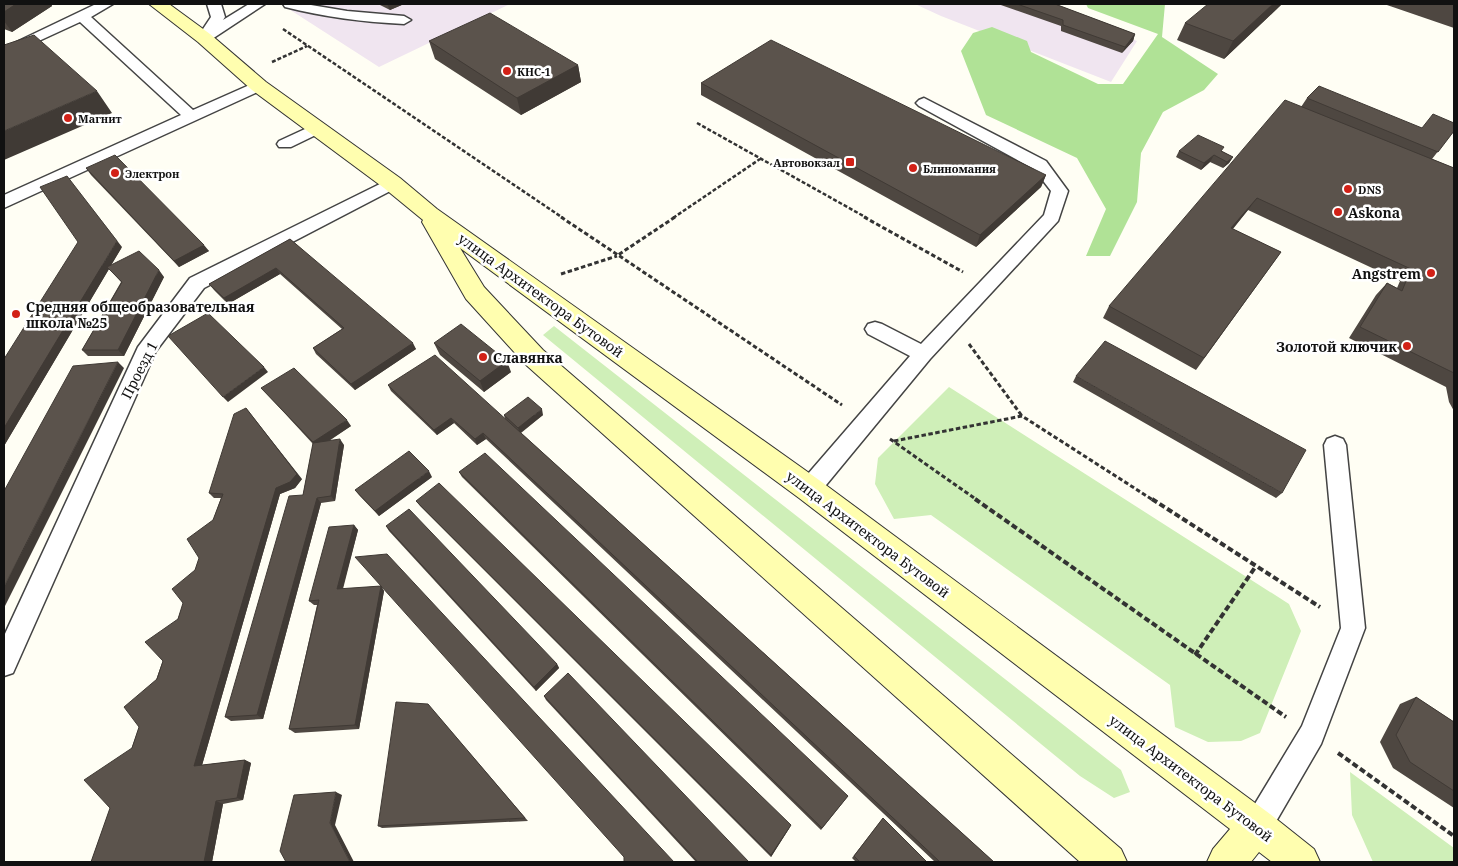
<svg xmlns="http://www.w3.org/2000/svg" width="1458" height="866" viewBox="0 0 1458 866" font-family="'Noto Serif',serif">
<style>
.industrial{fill:#f0e5f0}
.green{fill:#cfefb8}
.forest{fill:#b0e296}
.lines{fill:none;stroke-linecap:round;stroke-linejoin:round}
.service-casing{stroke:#444;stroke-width:3}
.secondary-casing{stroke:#333;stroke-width:2}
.path-far2{stroke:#333;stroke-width:2.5;stroke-dasharray:4 2;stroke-linecap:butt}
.path-far1{stroke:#333;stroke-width:3;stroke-dasharray:4.5 2.5;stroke-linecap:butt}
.path{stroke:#333;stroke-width:4;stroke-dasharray:6 3;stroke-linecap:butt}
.service{fill:#fff;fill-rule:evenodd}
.secondary{fill:#fffeaf;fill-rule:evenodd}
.wall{fill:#4e4741}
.shaded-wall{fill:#403a35}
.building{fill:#5b534c;stroke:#403a35}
.poi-dot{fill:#d22117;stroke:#fff;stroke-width:2}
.labels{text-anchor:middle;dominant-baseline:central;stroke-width:5;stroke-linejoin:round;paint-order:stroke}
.far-poi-label{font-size:11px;font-weight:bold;fill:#111;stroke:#fff;text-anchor:start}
.poi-label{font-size:14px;font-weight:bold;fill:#111;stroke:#fff;text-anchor:start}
.street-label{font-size:14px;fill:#111;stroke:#fff}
</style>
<rect width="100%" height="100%" fill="#fffef4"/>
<!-- industrial -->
<path class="industrial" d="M281,4H510L379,67Z
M915,4H1045L1137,41L1111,82L941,16Z"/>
<!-- green -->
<path class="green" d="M554,326L1121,770L1130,792L1114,798L1080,776L543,335Z
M949,387L1289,604L1301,631L1260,733L1241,741L1208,742L1175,727L1170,685L931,515L894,519L875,484L878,458Z
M1350,772L1454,848V862H1373L1352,815Z"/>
<!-- forest -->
<path class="forest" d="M1086,4H1165L1162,37L1218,74L1204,90L1163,112L1141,153L1137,202L1110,256H1086L1106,209L1077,158L986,115L961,51L973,33L992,27L1027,41L1031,52L1098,84H1123L1158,34L1088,8Z"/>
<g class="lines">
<!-- service casing -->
<g class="service-casing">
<path id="service" d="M96,4H113L91,17L193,110L254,83H264L266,86L264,89L4,208V195L181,115L80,22L4,57V48Z
M207,4H221L225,17L223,20L249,4H265L209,41L204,42L197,38L211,17Z
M283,4H305L347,11L404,16L411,20L404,24C364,22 324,17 285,7Z
M924,98L1046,161L1068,191L1058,221L930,359L817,496L809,499L801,496L798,489L801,482L910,356L868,334L865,329L868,324L875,322L882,324L921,344L1044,215L1051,191L1034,169L919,106L916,103L919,100Z
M318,123L324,125L326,128L324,131L291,147H279L277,144L279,141Z
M392,178L398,179L400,183L398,187L204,288L156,351L13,673L4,676V636L138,347L190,278Z
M1335,436L1343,439L1346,445L1365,628L1321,744L1267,837L1257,841L1247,837L1243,827L1247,817L1302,726L1341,628L1324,445L1327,439Z"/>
</g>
<!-- secondary casing -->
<g class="secondary-casing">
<path id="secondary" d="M149,4H169L210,34L266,82L400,178L437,209L819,480L1270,814L1314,849L1320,862H1272L1259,852L1251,862H1207L1213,849L1230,829L799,498L460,248L484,287L543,350L1121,849L1127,862H1080L525,364L466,299L422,222L423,220L384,188L252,90L198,42Z"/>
</g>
<!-- path-far2 -->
<path class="path-far2" d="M283,29L563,218
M272,62L307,46
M697,123L867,218
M673,218L760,159"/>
<!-- path-far1 -->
<path class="path-far1" d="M561,217L618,255
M675,217L618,255L842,405
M864,217L963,272
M561,274L617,256
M969,344L1022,416
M890,439L977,500
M894,441L1022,416L1153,500"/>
<!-- path -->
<path class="path" d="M975,499L1286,717
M1152,499L1320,607
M1195,655L1256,566
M1338,753L1454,836"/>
<!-- service -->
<use href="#service" class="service"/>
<!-- secondary -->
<use href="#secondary" class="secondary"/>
</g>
<!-- wall -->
<path class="wall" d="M4,4H51L52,6L12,32L4,29Z
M378,4H404L390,10Z
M998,4H1055L1135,34L1133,41L1122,53L1061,31V26Z
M1282,4L1224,59L1177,40L1185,23Z
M1384,4H1454V28Z
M429,41L578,65L581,82L521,115L435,59Z
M701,83L1046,175L1041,187L976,247L701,95Z
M1307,98L1422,128L1454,131L1432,159L1454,168V411L1449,402L1446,387L1349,338L1376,295L1387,283L1397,288L1400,281L1248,210L1233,229L1281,252L1196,370L1103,318L1109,306L1301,107Z
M1179,151H1222L1233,157L1229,163L1223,168L1210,162L1201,170L1176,157Z
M86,168L209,251L179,267L91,175Z
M290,239L416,349L355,390L316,354L313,348L342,329L280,274L228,304L214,290L209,284Z
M122,247L111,265L164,277L124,356H88L82,350L121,282L109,269L4,446V359Z
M434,343L511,372L484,392L440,355Z
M1076,376L1282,493L1276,498L1073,382Z
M388,385L505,419L504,415H543L521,433L994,862H935L486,439L477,445L454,423L437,435L391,391Z
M261,388L351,426L329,441L344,445L335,501L321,503L263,719L231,721L225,717L303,495L313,444L266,393Z
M459,472L848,796L821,830L462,477Z
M432,477L379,516L359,495L355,490Z
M302,479L295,488L280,494L202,765L245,760L251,763L243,800L223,804L212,862H91L221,498H214L209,493Z
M416,501L790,827L771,857L420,506Z
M354,525L358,530L343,589L381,586L384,591L359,729L295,733L289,729L317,605H314L309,601Z
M386,526L557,664L559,668L536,691L389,531Z
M544,696L749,862H696L546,700Z
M1416,697L1454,722V808L1393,768L1380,742L1400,704Z
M428,704L431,708L528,821L382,828L378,826Z
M883,818L927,862H856L852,858Z"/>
<!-- shaded-wall -->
<path class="shaded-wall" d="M16,4H51L52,6L12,32L4,21V12Z
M387,4H404L390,10Z
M1273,4H1282L1224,59L1233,41Z
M1135,34L1133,41L1122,53L1125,47Z
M578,65L581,82L521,115L517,98Z
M97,91L112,113L4,160V131Z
M1214,155L1210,162L1201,170L1204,163Z
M1233,157L1229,163L1223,168L1227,162Z
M1046,175L1041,187L976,247L980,235Z
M67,176L122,247L4,446V428L117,241Z
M1257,198L1248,210L1223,240L1231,228Z
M204,245L209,251L179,267L174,261Z
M276,268L280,274L228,304L224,298Z
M159,270L164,277L124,356L118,350Z
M413,343L416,349L355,390L351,384Z
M507,361L511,372L484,392L480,381Z
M118,362L124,368L4,608V587Z
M264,367L268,372L228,402L223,397Z
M246,408L302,479L295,488L280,494L201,769L194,766Z
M542,409L543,415L520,433L518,428Z
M451,418L454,423L437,435L434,430Z
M347,420L351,426L317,448L313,442Z
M483,433L486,439L477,445L475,439Z
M340,439L344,445L335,501L331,496Z
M429,471L432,477L379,516L375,511Z
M317,498L321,503L263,719L257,715Z
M354,525L358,530L341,594L337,589Z
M381,586L384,591L359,729L355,725Z
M557,664L559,668L536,691L534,687Z
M245,760L251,763L243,800L237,798Z
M336,792L342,795L335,825L354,862H350L330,823Z
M216,801L223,804L212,862H204Z
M791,825L790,827L771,857V855Z"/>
<!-- building -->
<path class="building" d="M4,4H16L4,12Z
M1017,4H1055L1135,34L1125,47L1063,25V20Z
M1208,4H1273L1233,41L1185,23Z
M490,13L578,65L517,98L429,41Z
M34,35L97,91L4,131V45Z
M771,40L1046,175L980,235L701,83Z
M1319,86L1422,128L1433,114L1454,123V131L1438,152L1307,98Z
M1285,100L1454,168V373L1360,327L1387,283L1402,291L1411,269L1257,198L1231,228L1281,252L1204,358L1109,306Z
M1198,135L1224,147L1221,151L1233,157L1227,162L1214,155L1204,163L1179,151Z
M115,155L204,245L174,261L86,168Z
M67,176L117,241L4,428V359L78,242L40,187Z
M290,239L413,343L351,384L313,348L344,328L276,268L224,298L209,284Z
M139,251L159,270L118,350H82L122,282L107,267Z
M208,313L264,367L223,397L168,336Z
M461,324L507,361L480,381L434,343Z
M1105,341L1306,450L1282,493L1076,376Z
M435,355L994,862H940L483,433L475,439L451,418L434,430L388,385Z
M118,362L4,587V491L73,366Z
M294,368L347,420L313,442L261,388Z
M528,397L542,409L518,428L504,415Z
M246,408L297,474L290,482L276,488L194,766L245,760L237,798L216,801L204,862H91L110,808L84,780L132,748L139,727L124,707L157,679L163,661L145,642L178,619L183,603L172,589L195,570L199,558L187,539L213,520L223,494L209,493L234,414Z
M340,439L331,496L317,498L257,715L225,717L289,496L303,495L313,443Z
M409,451L429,471L375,511L355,490Z
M485,453L848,796L822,828L459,472Z
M439,483L791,825L771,855L416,501Z
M409,509L557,664L534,687L386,526Z
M354,525L337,589L381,586L355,725L289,729L319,600L309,601L329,527Z
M387,554L674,862H624V857L355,557Z
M568,673L749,862H698L544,696Z
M1416,697L1454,722V791L1410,762L1396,735Z
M396,702L428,704L525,818L378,826Z
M336,792L330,823L350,862H286L280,851L294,795Z
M883,818L927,862H860L854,856Z"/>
<!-- markers -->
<g class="poi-dot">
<circle cx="507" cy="71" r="5"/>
<circle cx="68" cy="118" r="5"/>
<rect x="845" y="157" width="10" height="10" rx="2.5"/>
<circle cx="913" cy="168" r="5"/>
<circle cx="115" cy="173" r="5"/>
<circle cx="1348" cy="189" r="5"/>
<circle cx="1338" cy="212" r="5"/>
<circle cx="1431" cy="273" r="5"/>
<circle cx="16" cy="314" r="5"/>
<circle cx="1407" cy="346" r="5"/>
<circle cx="483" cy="357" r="5"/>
</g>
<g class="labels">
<!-- far-poi labels -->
<g class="far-poi-label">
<text x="517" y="71">КНС-1</text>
<text x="78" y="118">Магнит</text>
<text x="840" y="162" text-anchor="end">Автовокзал</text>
<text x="923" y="168">Блиномания</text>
<text x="125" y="173">Электрон</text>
<text x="1358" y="189">DNS</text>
</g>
<!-- poi labels -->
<g class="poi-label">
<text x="1348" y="212">Askona</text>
<text x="1421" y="273" text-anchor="end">Angstrem</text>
<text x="26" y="306">Средняя общеобразовательная<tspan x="26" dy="16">школа №25</tspan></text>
<text x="1397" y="346" text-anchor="end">Золотой ключик</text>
<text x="493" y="357">Славянка</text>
</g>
<!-- street labels -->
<g class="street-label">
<text transform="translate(541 295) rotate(36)">улица Архитектора Бутовой</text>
<text transform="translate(139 370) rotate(-63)">Проезд 1</text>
<text transform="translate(868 534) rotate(37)">улица Архитектора Бутовой</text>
<text transform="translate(1191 778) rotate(37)">улица Архитектора Бутовой</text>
</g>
</g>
<!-- border -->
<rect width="1458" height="866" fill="none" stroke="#111111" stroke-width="10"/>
</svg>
